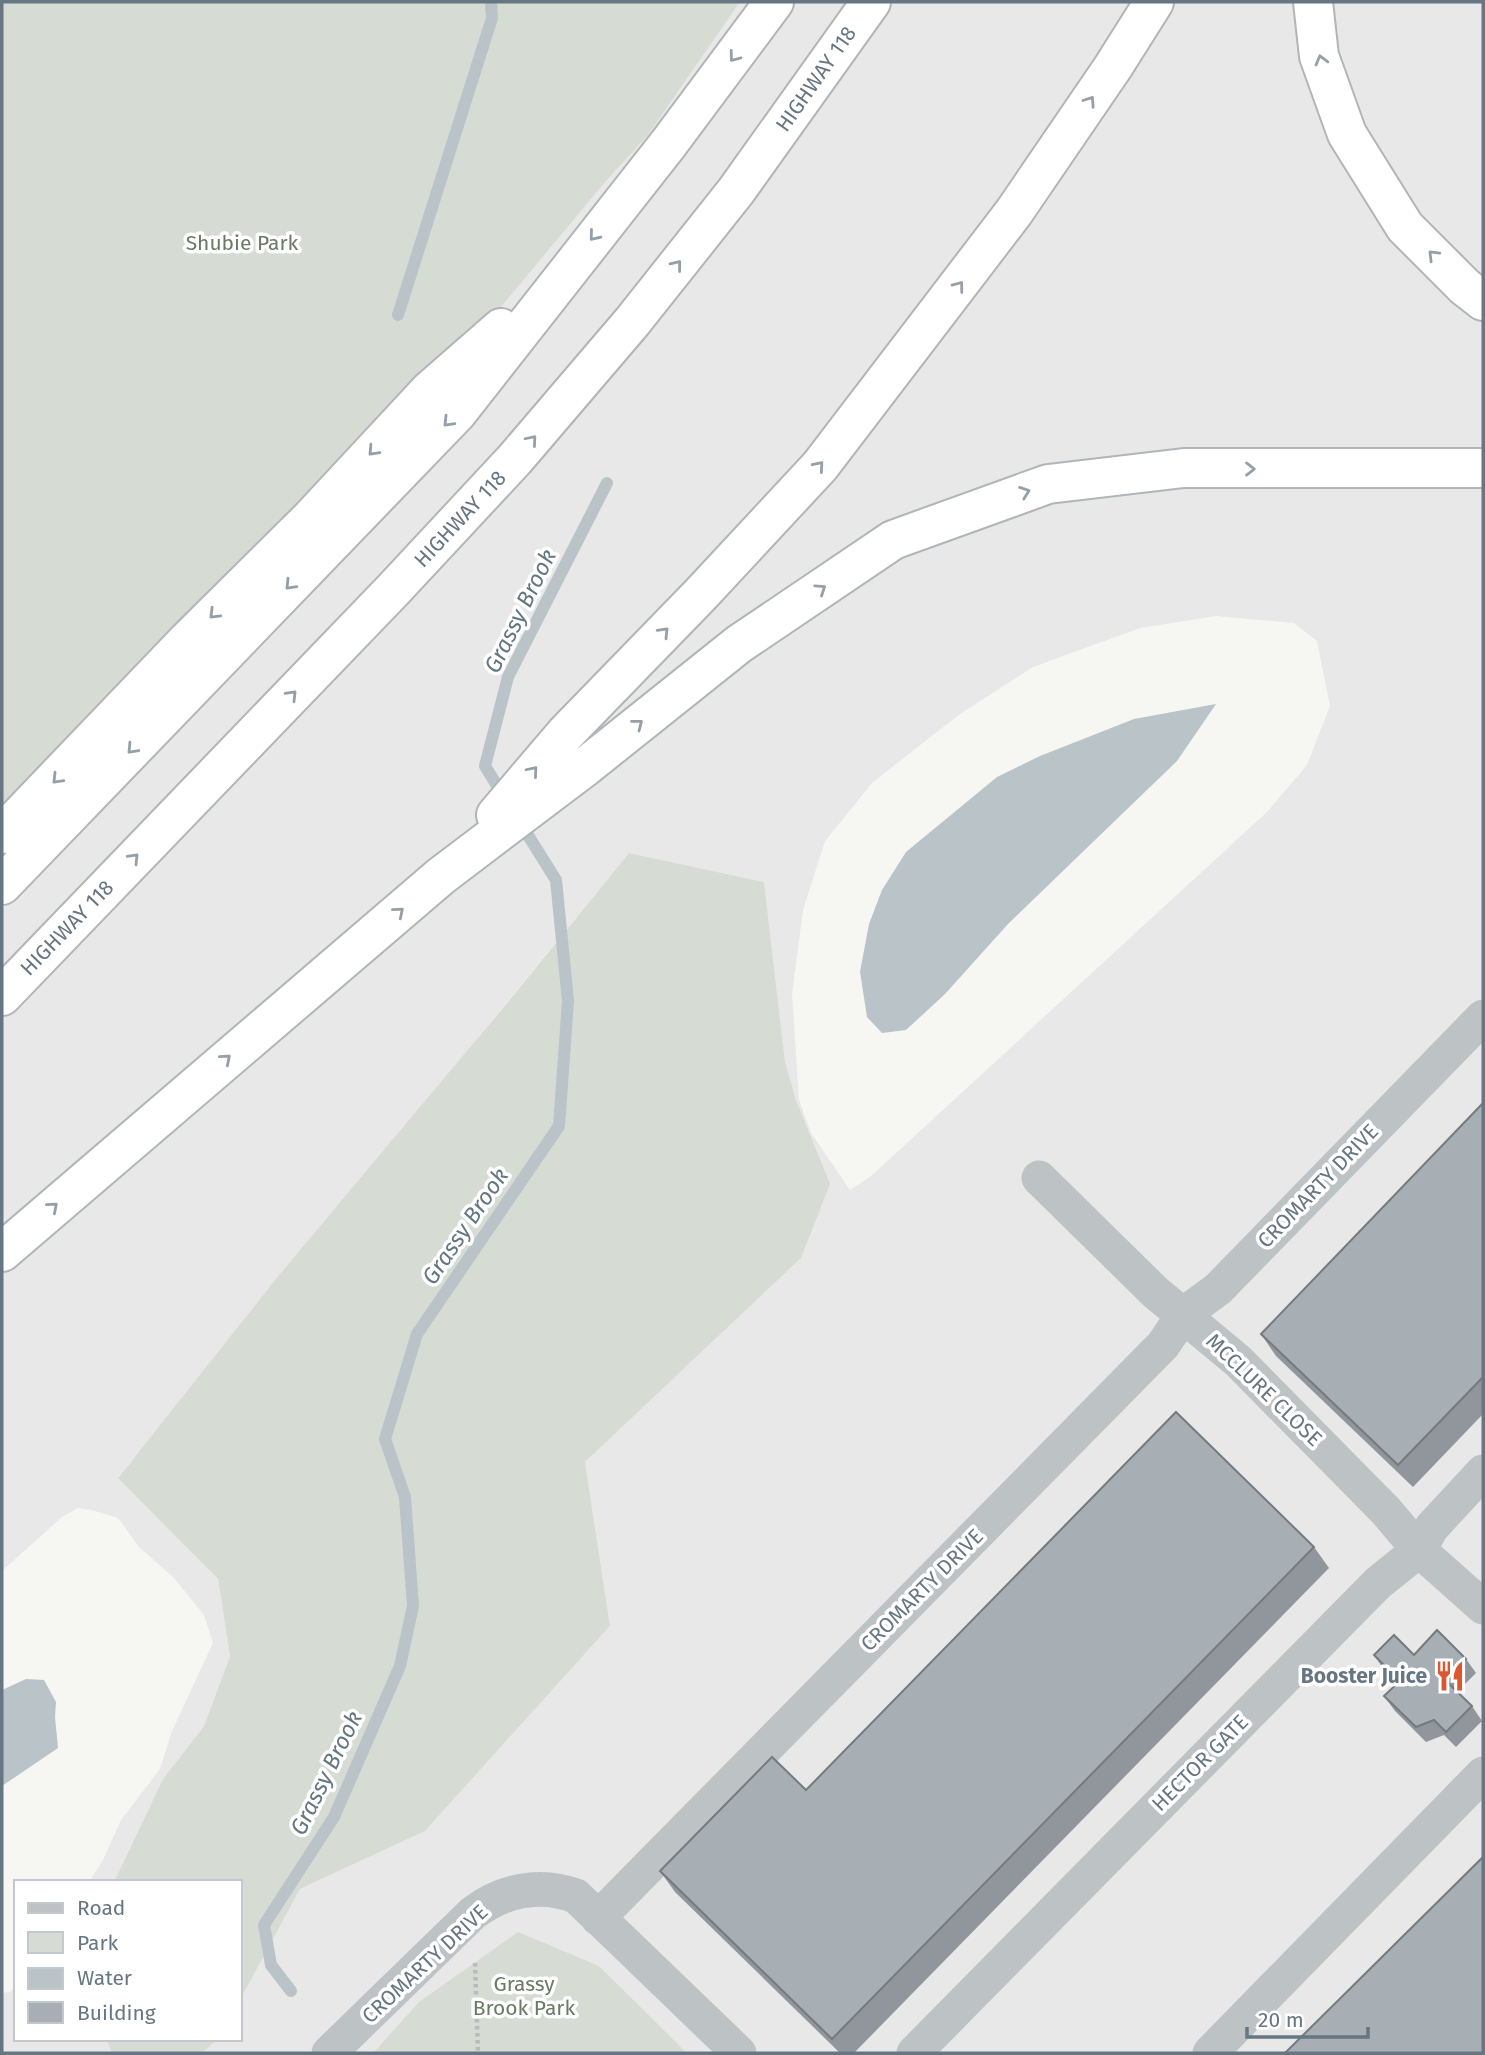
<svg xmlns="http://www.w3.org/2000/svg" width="1485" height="2055" viewBox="0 0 1485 2055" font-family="'Fira Sans',sans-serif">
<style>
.built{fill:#e7e8e7;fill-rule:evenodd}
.green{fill:#d6dbd3}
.water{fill:#b9c3c8}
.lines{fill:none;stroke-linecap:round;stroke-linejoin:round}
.stream{stroke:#b9c3c8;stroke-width:12}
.motorway-casing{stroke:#b1b5b8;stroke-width:42}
.path{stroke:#b8bbbd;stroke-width:4.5;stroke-dasharray:3.5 3.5;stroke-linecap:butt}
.minor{stroke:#bdc2c5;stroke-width:35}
.motorway{stroke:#fff;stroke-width:38}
.wall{fill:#90969b}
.building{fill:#a7afb4;stroke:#757a7e;stroke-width:2}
.oneway{stroke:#959fa8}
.labels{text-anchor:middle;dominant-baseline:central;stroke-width:7;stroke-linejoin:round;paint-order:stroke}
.street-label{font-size:21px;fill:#677683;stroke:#fff}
.park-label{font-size:21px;fill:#6a7a65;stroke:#fff}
.poi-label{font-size:21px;font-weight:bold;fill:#677683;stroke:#fff;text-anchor:end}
.water-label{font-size:23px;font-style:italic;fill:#63777f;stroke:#fff}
</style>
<rect width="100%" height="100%" fill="#f6f6f3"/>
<!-- built -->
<path class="built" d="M740,2H1483V2053H687L599,1966L419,2002L373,2053H202L218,2039H240V2000L300,1889L425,1831L610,1626L585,1462L801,1258L796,1100L785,1062L764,882L629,853L118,1477L218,1579L230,1656L204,1726L163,1779L114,1882H89L103,1860L121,1820L160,1769L172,1731L213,1643L204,1615L174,1578L139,1547L118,1518L92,1510L78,1508L62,1517L2,1571V909L36,873L322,522L606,181L648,135ZM1216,616L1294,623L1317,641L1330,706L1307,765L1267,812L870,1177L850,1190L811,1133L799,1100L792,994L803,910L825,841L873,782L960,714L1033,667L1140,628Z
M16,1987V2039H106L112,2053H2V1993L10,1992Z"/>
<!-- green -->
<path class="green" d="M2,2H740L648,135L606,181L322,522L2,866Z
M629,853L764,882L785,1062L796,1100L830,1184L801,1258L585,1462L610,1626L425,1831L300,1889L240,2000V1882H114L163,1779L204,1726L230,1656L218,1579L118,1478L280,1274L502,1009Z
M518,1932L599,1966L687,2053H373L419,2002Z
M106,2039H218L202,2053H112Z"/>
<!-- water -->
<path class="water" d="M1216,704L1177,761L1008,924L945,994L906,1030L882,1033L867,1017L860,972L869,924L882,890L906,852L997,777L1040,756L1134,719Z
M26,1679L44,1680L56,1702L55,1717L58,1748L2,1786V1690Z"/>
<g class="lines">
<!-- stream -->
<path class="stream" d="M398,315L492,18L491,2
M504,797L485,766L508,677L607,483
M291,1991L271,1965L264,1925L334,1817L400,1666L413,1606L405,1497L385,1439L417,1334L559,1126L568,1001L556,880L519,821"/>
<!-- motorway casing -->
<g class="motorway-casing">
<path id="motorway" d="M1313,2L1319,56L1347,134L1405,227L1465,287L1483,301
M496,815L565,734L701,594L820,466L1014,212L1113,67L1154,2
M2,834L187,641L311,518L430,390L501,328
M2,885L457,413L669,143L774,2
M2,996L393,590L515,459L632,322L736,191L871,2
M2,1252L441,876L585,767L739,644L893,540L1048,484L1184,468H1483"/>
</g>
<!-- path -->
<path class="path" d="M475,1963L478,2053"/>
<!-- minor -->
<path class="minor" d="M1039,1178L1155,1292L1238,1361L1386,1511L1419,1550L1483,1607
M598,1918L1163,1345L1184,1314L1218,1289L1483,1017
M329,2053L473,1913C504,1890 540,1883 576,1896L739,2053
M914,2053L1378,1583L1419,1550L1432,1527L1483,1472
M1210,2053L1483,1774"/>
<!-- motorway -->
<use href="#motorway" class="motorway"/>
</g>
<!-- wall -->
<path class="wall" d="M1483,1103V1414L1413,1487L1276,1356L1261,1334Z
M1314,1547L1329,1568L854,2053H840L675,1892L660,1871L806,1790Z
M1374,1655H1414L1466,1659L1476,1673L1457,1692L1472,1706L1482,1721L1456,1747L1444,1735L1426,1742L1395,1711L1384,1696L1398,1683L1384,1670Z"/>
<!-- building -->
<path class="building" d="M1483,1103V1377L1398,1465L1261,1334Z
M1176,1412L1314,1547L832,2039L660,1871L772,1757L806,1790Z
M1437,1630L1466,1659L1445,1680L1472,1706L1446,1732L1434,1720L1416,1727L1384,1696L1400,1681L1374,1655L1394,1635L1414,1655Z
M1483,1857V2053H1285Z"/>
<!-- one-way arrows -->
<defs><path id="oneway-chevron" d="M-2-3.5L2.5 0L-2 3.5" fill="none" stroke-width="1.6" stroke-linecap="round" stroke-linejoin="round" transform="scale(1.75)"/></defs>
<g class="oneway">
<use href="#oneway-chevron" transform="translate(734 57) rotate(127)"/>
<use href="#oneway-chevron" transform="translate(1321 60) rotate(-105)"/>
<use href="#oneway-chevron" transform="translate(1090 101) rotate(-56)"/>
<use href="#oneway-chevron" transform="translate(594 236) rotate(129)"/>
<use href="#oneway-chevron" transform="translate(1433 255) rotate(-135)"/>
<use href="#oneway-chevron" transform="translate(677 265) rotate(-51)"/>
<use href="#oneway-chevron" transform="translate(959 286) rotate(-53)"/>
<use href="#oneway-chevron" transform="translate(448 422) rotate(134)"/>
<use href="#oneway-chevron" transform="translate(532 440) rotate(-50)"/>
<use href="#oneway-chevron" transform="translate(373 451) rotate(133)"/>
<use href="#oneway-chevron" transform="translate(819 466) rotate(-49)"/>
<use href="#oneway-chevron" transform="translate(1250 469)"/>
<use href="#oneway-chevron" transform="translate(1025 492) rotate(-20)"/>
<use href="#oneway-chevron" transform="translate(290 585) rotate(134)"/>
<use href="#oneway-chevron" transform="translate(821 589) rotate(-34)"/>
<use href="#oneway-chevron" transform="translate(214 614) rotate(135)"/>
<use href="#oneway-chevron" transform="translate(664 632) rotate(-46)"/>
<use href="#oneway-chevron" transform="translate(292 695) rotate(-46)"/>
<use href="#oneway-chevron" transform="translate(638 724) rotate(-38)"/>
<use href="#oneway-chevron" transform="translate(132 749) rotate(133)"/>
<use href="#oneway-chevron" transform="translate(533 771) rotate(-50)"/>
<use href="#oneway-chevron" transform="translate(57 779) rotate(134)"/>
<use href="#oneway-chevron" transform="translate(134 858) rotate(-46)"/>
<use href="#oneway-chevron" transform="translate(399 912) rotate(-40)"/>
<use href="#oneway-chevron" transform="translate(226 1059) rotate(-41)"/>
<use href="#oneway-chevron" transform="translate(53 1207) rotate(-41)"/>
</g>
<!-- icons -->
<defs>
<g id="restaurant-bare" transform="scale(2.415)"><path d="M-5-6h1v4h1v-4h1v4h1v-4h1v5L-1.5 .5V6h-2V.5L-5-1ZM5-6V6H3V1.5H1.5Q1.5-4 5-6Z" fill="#db572f" stroke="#fff" stroke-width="2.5" paint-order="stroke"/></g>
</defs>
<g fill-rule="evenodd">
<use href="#restaurant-bare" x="1450" y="1676"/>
</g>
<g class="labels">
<!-- street labels -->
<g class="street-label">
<text transform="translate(816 79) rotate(-55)">HIGHWAY 118</text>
<text transform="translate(460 519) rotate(-47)">HIGHWAY 118</text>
<text transform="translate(67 928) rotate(-46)">HIGHWAY 118</text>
<text transform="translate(1318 1186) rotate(-46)">CROMARTY DRIVE</text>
<text transform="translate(1264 1390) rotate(44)">MCCLURE CLOSE</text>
<text transform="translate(922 1590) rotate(-45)">CROMARTY DRIVE</text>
<text transform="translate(1200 1763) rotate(-45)">HECTOR GATE</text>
<text transform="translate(425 1964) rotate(-43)">CROMARTY DRIVE</text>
</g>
<!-- park labels -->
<g class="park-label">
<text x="242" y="243">Shubie Park</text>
<text x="524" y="1984">Grassy<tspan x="524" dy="24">Brook Park</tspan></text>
</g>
<!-- poi labels -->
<g class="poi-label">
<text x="1427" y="1676">Booster Juice</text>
</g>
<!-- water labels -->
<g class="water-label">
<text transform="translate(520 611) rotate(-64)">Grassy Brook</text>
<text transform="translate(465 1226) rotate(-56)">Grassy Brook</text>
<text transform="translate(326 1773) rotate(-64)">Grassy Brook</text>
</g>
</g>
<!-- border -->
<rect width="1485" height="2055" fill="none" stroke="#677683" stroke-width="7"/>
<!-- legend -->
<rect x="14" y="1880" width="228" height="161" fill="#ffffff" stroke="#c2c8cd" stroke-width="2"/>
<rect x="28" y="1903" width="35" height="10" fill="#bdc2c5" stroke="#c2c8cd" stroke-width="2"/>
<text x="77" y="1915" font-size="21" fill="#677683">Road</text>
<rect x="28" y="1932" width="35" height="21" fill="#d6dbd3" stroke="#c2c8cd" stroke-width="2"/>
<text x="77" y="1950" font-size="21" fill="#677683">Park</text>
<rect x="28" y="1968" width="35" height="21" fill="#b9c3c8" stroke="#c2c8cd" stroke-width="2"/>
<text x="77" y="1985" font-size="21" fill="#677683">Water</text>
<rect x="28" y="2002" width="35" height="21" fill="#a7afb4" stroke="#c2c8cd" stroke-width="2"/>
<text x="77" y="2020" font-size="21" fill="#677683">Building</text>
<!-- scale -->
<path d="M1247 2027v10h121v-10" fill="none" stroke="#677683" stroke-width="3.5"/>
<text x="1258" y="2027" font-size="21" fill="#677683" stroke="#ffffff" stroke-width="5" paint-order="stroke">20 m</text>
</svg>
